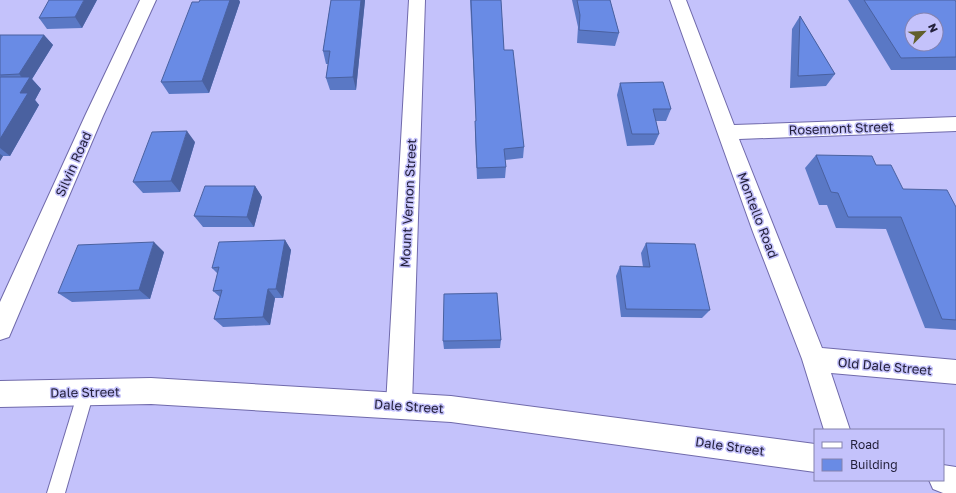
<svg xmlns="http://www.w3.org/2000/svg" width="956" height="493" viewBox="0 0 956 493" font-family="'Golos Text',sans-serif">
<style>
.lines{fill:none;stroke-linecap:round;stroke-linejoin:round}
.service-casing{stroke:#706aab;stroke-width:2}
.minor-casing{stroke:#706aab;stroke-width:2}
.tertiary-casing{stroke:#706aab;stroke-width:2}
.service{fill:#fff;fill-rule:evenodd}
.minor{fill:#fff;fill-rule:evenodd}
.tertiary{fill:#fff;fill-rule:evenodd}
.wall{fill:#5a78c5}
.shaded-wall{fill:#4a61a0}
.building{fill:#698be5;stroke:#4a61a0;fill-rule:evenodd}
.labels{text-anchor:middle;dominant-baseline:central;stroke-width:3;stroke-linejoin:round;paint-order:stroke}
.street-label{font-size:13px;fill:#24213c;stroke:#c4c2fb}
</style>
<rect width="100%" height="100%" fill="#c4c2fb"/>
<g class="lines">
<!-- service casing -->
<g class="service-casing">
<path id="service" d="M86,384L92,386L94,392L65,493H47L78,392L80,386Z"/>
</g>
<!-- minor casing -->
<g class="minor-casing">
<path id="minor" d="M140,0H156L103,116L9,337L0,340V302L85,116Z
M409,0H425L412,405L408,414L399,418L390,414L386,405Z
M670,0H686L734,125L956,117V131L739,139L822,348L956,360V384L831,373L850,430H824L802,359L753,232Z"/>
</g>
<!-- tertiary casing -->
<g class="tertiary-casing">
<path id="tertiary" d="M151,378L451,396L815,444V472L451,422L151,404L0,407V381Z
M943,465L956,467V493H943L933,489L929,480H943Z"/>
</g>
<!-- service -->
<use href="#service" class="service"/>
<!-- minor -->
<use href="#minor" class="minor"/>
<!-- tertiary -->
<use href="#tertiary" class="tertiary"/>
</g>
<!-- wall -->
<path class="wall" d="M97,0L82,28L47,29L39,18Z
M200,0H239L240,2L209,93L169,94L161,82Z
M331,0H365L356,90H330L326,78L328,64H326L323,51Z
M470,0H501L504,50L524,147L523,158L505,160L506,167L505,178L477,179L475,133V121H476Z
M572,0H610L619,33L615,46L577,43L578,27Z
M848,0H955L956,2V70H891Z
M800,16L835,74L826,86L790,88L792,29Z
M0,35H44L53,45L32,79L41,89L35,100L39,105L10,156H3L0,161Z
M620,83L671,109L666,121H656L659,134L654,145L627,146L617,95Z
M195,142L180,192L143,193L133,182Z
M816,155L876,165L903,189L956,207V330L925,328L886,229L836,228L827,205H819L805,168Z
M255,186L262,197L254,227H203L194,216Z
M285,240L291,250L283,298H275L270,325L223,327L214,319L220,297L213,291L218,274L212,268Z
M646,243L710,310L702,318L621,317L616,276L620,266L643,267L641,253Z
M164,252L150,299L72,302L58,293Z
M501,340L500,348L444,349L443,341Z"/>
<!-- shaded-wall -->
<path class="shaded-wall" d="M84,0H97L82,28L75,17Z
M230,0H239L240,2L209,93L202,81Z
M361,0H365L356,90L353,77Z
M44,35L53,45L32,79L41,89L35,100L39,105L10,156L0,148V139L20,93L26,82L19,74Z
M187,131L195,142L180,192L171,181Z
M0,154L3,156L0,161Z
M255,186L262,197L254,227L247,217Z
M285,240L291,250L283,298L276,289Z
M154,242L164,252L150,299L139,290Z
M268,289L275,298L270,325L263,317Z"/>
<!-- building -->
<path class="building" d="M49,0H84L75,17L39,18Z
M200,0H230L202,81L161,82L192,2H199Z
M331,0H361L353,77L326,78L330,51H323Z
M471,0H501L504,50H513L524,147L504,149L506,167L477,168L475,121H476Z
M577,0H610L619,33L579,30L580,15Z
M864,0H955L956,2V57L901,58ZM912,20H936V44H912Z
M800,16L835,74L798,76Z
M0,35H44L19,74L0,75Z
M0,77H30L20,93H28L0,139Z
M663,82L671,109H653L659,134H632L620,83Z
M187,131L171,181L133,182L152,132Z
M816,155L872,156L876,165H891L903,189L947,190L956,207V320L942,319L901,217H848L838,193L831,192Z
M205,186H255L247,217L194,216Z
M285,240L276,289H268L263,317L214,319L222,290L213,291L219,267L212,268L219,242Z
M154,242L139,290L58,293L78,245Z
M646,243L695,244L710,310L626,309L620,266L650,267Z
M497,293L501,340L443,341L444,294Z"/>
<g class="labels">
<!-- street labels -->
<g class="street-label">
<text transform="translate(841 128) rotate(-2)">Rosemont Street</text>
<text transform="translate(73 164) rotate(-66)">Silvin Road</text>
<text transform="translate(408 203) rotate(-87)">Mount Vernon Street</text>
<text transform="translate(758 215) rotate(69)">Montello Road</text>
<text transform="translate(885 366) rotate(5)">Old Dale Street</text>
<text transform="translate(85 392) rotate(-1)">Dale Street</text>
<text transform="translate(409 406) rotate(4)">Dale Street</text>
<text transform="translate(730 446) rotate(8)">Dale Street</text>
</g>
</g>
<!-- legend -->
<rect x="814" y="429" width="130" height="52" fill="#c4c2fb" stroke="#8482af"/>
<rect x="822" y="442" width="20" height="6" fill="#ffffff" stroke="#8482af"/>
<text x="850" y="449" font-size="12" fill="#24213c">Road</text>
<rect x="822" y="459" width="20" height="12" fill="#698be5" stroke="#8482af"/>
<text x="850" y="469" font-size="12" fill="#24213c">Building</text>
<!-- north arrow -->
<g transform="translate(924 32) rotate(66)"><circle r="19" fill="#c4c2fb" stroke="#8482af"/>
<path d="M0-3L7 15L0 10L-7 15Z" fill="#615f2c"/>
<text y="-6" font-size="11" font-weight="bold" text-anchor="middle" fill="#24213c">N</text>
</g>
</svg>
